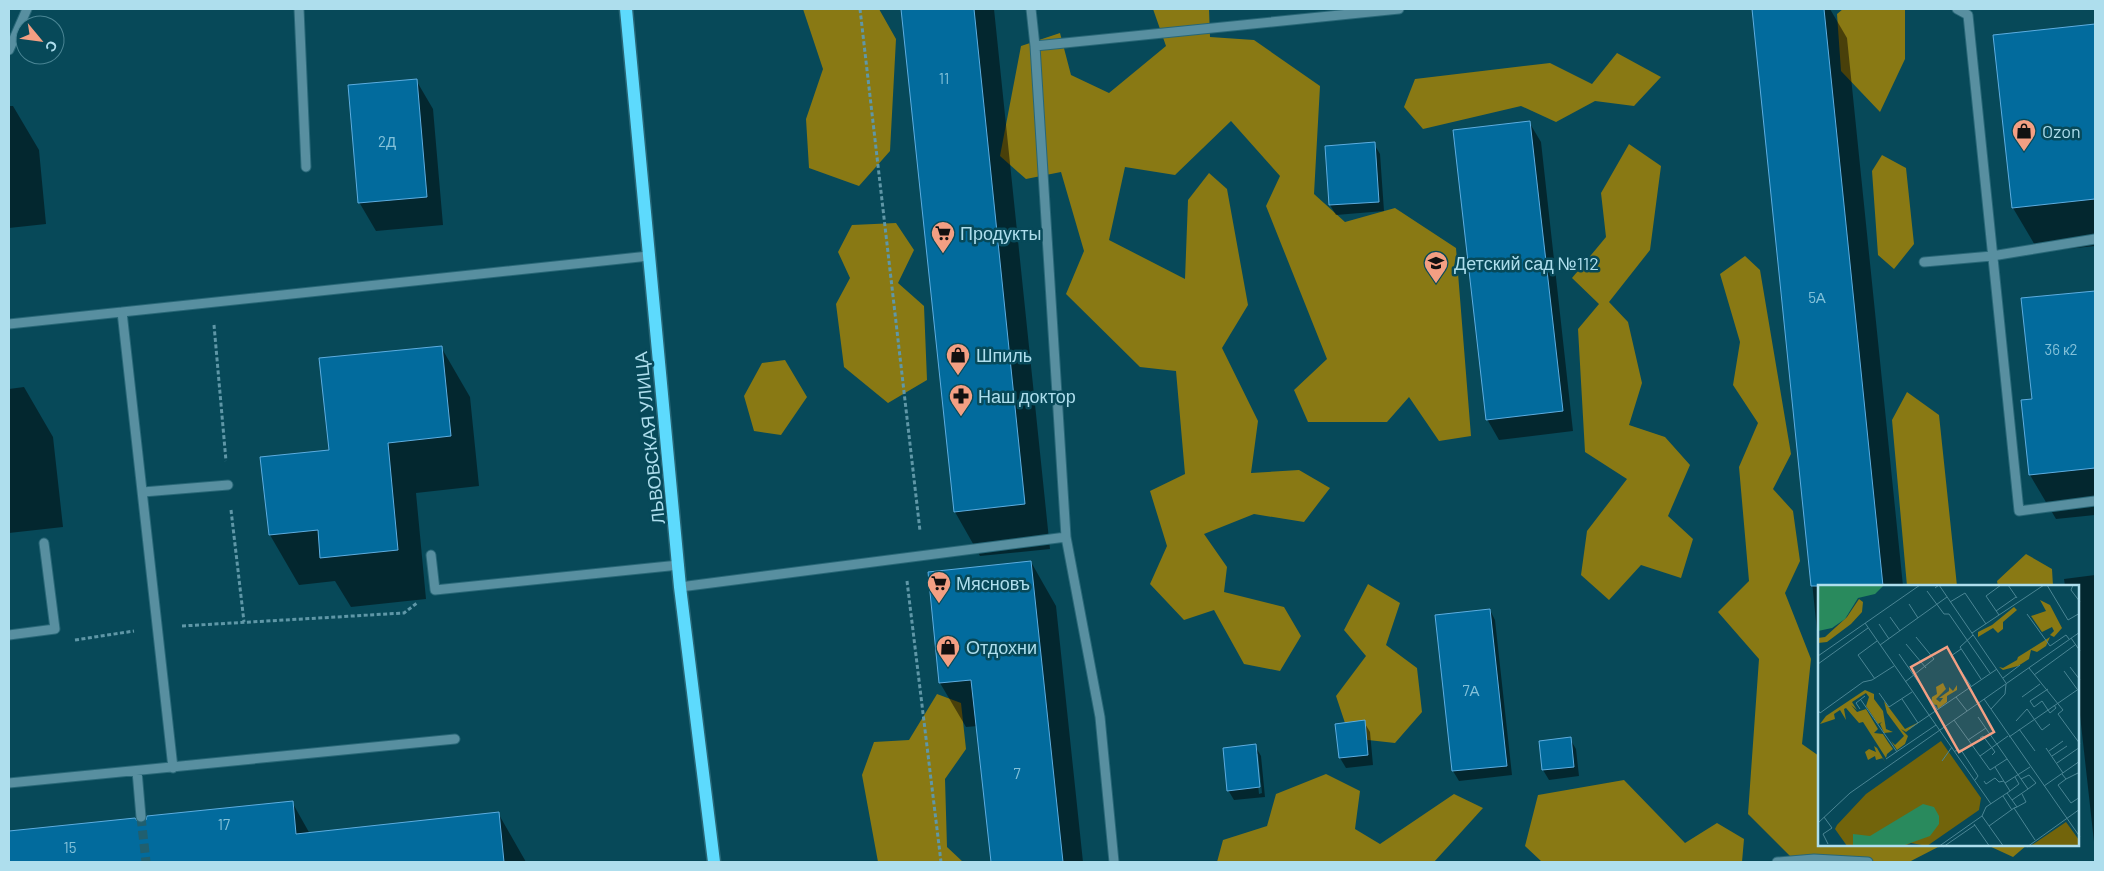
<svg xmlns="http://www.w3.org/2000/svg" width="2104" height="871" viewBox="0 0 2104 871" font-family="Barlow,sans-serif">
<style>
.forest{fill:#897914}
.shadow{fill:#0007;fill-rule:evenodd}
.building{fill:#026b9d;stroke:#5dade0}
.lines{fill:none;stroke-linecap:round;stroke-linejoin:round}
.minor-tunnel{stroke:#205f6f;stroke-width:9;stroke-dasharray:9 4.5;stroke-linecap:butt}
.minor-casing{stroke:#286777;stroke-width:11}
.major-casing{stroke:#286777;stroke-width:15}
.path{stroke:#5f97a7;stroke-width:3;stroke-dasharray:4 2.5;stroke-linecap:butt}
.minor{stroke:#588fa0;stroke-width:9}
.major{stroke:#5ddafd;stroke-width:12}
.labels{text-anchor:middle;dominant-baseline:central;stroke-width:5;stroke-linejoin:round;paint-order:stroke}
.number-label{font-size:15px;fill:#83c1d9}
.poi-label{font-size:18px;fill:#aedeed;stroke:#074959;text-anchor:start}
.street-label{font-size:18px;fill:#aedeed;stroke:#074959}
.inset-road{fill:none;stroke:#4a8594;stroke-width:1}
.view{fill:#f39f83;fill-opacity:0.15;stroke:#f39f83;stroke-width:2.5}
.inset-edge{fill:none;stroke:#aedeed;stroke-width:2.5}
</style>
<rect width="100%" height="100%" fill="#074959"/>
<!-- forest -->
<path class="forest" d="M803,9H879L896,39L890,151L859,186L809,168L806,119L823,69Z
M1153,9H1209L1210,37L1254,40L1320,86L1314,194L1345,222L1395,208L1456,248L1471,436L1439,441L1409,397L1387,422H1308L1294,390L1327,359L1266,206L1280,176L1231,121L1175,175L1125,167L1109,240L1185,279L1188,200L1209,173L1227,189L1248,305L1222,348L1258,421L1251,473L1299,470L1330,488L1304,522L1254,514L1204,534L1227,567L1224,592L1284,607L1301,636L1280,671L1244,664L1214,610L1184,620L1150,584L1167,546L1150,491L1185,474L1176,371L1140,367L1066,294L1084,251L1061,172L1026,179L1000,156L1021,46L1060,33L1071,75L1109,93L1166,46Z
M1843,9H1905V59L1880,112L1841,71L1837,14Z
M1617,53L1661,77L1634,106L1595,101L1556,122L1521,106L1423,129L1404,107L1415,79L1550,63L1592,84Z
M1629,144L1661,166L1650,250L1609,302L1628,322L1642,383L1629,425L1665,437L1690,465L1668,516L1693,539L1681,578L1641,565L1609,600L1581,575L1587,531L1627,479L1585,452L1578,329L1599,304L1572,278L1606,237L1601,193Z
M1882,155L1906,168L1914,244L1894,269L1878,255L1872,171Z
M896,223L914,250L898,283L924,306L927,380L888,403L844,367L836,304L850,278L838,252L852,225Z
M1745,256L1760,270L1791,454L1773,489L1793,511L1800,561L1785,593L1811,659L1802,744L1819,756V845H1942L1909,862H1796L1748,814L1759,659L1718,612L1749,581L1739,467L1758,423L1733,385L1740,342L1720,274Z
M785,360L807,397L781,435L754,431L744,396L762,363Z
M1907,392L1939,415L1957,586H1907L1892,420Z
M2026,554L2052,569L2053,586H1998L1997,581Z
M1368,584L1400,603L1386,645L1417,668L1422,712L1395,743L1350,738L1336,696L1366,656L1344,630Z
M937,694L961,703L966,749L945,779L947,847L963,862H878L862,775L874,742L909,740Z
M1326,774L1360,791L1355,829L1380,844L1454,794L1483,808L1434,862H1217L1223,840L1267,826L1276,794Z
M1624,780L1685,843L1717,823L1744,839L1742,862H1542L1525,846L1538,795Z
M1987,845H2027L2013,857Z"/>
<!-- shadow -->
<path class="shadow" d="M902,9H994L1050,549L980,556L955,512Z
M1753,9H1830L1847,38L1903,586H1819V650Z
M2095,25V246L2039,252L2013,208L1995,36Z
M416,80L433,109L443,225L376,231L359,202Z
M9,106H13L39,150L46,224L9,228Z
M1529,122L1541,142L1573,431L1499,440L1487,419Z
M1374,144L1380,154L1384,211L1336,215L1330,205L1326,147Z
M2095,292V515L2056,519L2030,475L2022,401L2033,400L2023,300Z
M441,347L470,397L479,486L416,493L426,599L351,607L335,581L299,585L270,535L330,451Z
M24,387L53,437L63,527L9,533V389Z
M1031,562L1056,606L1083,862H992L978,726L966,727L940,683Z
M2095,575V851L2078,697V586H2065L2064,579Z
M1490,610L1495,620L1512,775L1459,781L1453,771L1436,616Z
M1364,722L1370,732L1373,765L1346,768L1340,758L1337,725Z
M1570,739L1576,749L1579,776L1549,780L1543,770L1540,742Z
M1255,746L1261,756L1265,797L1234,800L1228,790ZM1255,754H1258L1262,793L1259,794Z
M292,802L310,834L498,813L526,862H9V833L134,819L137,824H142Z"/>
<!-- building -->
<path class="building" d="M901,9H974L1025,504L954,512Z
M1752,9H1824L1883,586H1811Z
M2095,24V199L2012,208L1993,35Z
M417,79L427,197L358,203L348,85Z
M1530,121L1563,411L1486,420L1453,130Z
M1375,142L1379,202L1329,205L1325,146Z
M2095,291V468L2029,475L2021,400L2032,399L2021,298Z
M442,346L451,436L388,443L398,550L320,558L318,530L269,535L260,457L329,450L319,358Z
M1031,561L1063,862H991L971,680L939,683L928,572Z
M1490,609L1507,766L1452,771L1435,615Z
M1365,720L1368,755L1339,758L1335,724Z
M1571,737L1574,767L1542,770L1539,741Z
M1256,744L1260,787L1227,791L1223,748Z
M293,801L296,834L499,812L504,862H9V831L135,818L138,822L142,823L146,820L147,816Z"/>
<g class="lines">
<!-- minor-tunnel -->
<path class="minor-tunnel" d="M141,817L146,862"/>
<!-- minor casing -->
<g class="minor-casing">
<path id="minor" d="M299,9L306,167
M1031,9L1035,46L1066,537L1100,717L1114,862
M1957,9L1968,15L2019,511L2095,501
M1035,46L1399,9
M9,50L27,9
M1924,262L1992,256L2095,239
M122,312L173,768
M9,324L649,256
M143,492L228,485
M431,555L435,590L679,565
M680,587L1066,537
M9,635L55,629L44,543
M137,771L141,817
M9,783L455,739
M1777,862L1814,859L1868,862"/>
</g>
<!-- major casing -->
<g class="major-casing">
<path id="major" d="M626,9L680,587L714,862"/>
</g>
<!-- path -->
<path class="path" d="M860,9L920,531
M214,325L226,461
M231,510L244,622
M907,581L941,862
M182,626L404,613L417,603
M75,640L134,631"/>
<!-- minor -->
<use href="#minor" class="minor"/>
<!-- major -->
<use href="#major" class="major"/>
</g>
<!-- icons -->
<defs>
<g id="shop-pin" transform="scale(1.25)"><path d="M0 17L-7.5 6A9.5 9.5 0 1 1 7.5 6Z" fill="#f39f83" stroke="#074959"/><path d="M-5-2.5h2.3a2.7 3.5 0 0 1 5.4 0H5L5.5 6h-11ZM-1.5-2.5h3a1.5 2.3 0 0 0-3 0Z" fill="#111"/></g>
<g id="supermarket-pin" transform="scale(1.25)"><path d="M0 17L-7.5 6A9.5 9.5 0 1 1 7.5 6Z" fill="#f39f83" stroke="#074959"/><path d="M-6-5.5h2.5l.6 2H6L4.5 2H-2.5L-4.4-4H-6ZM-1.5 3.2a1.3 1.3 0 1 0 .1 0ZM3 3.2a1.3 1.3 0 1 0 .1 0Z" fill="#111"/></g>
<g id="school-pin" transform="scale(1.25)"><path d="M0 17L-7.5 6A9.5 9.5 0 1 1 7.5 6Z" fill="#f39f83" stroke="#074959"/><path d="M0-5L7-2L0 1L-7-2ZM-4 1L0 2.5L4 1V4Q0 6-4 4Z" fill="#111"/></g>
<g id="pharmacy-pin" transform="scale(1.25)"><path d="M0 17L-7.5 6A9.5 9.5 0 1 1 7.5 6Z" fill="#f39f83" stroke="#074959"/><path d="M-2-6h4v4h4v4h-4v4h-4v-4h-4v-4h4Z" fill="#111"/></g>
</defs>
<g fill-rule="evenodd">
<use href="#shop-pin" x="2024" y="131"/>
<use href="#supermarket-pin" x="943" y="233"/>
<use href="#school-pin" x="1436" y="263"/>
<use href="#shop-pin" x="958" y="355"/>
<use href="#pharmacy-pin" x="961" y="396"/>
<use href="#supermarket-pin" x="939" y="583"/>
<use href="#shop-pin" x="948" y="647"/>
</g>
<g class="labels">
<!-- number labels -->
<g class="number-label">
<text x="944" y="78">11</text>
<text x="387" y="141">2Д</text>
<text x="1817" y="297">5А</text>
<text x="2061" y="349">36 к2</text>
<text x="1471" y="690">7А</text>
<text x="1017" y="773">7</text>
<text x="224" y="824">17</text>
<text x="70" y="847">15</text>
</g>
<!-- poi labels -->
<g class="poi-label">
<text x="2042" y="131">Ozon</text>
<text x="960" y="233">Продукты</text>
<text x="1454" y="263">Детский сад №112</text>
<text x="976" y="355">Шпиль</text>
<text x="978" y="396">Наш доктор</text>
<text x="956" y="583">Мясновъ</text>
<text x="966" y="647">Отдохни</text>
</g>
<!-- street labels -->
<g class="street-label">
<text transform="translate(649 438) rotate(-96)">ЛЬВОВСКАЯ УЛИЦА</text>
</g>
</g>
<!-- overview -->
<g transform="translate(1818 585)">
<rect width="261" height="261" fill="#074959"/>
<path d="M123,156L163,213L161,225L109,261L93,258L87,261H29L17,244L19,240L48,209ZM248,237L261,255V261L211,262Z" fill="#72640b"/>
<path d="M41,14L45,17L44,27L33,39L9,57L0,58V53L7,52L29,32ZM222,15L232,20L244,43L236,52L232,50L236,46L234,42L224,47L213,31L228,26ZM196,22L199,25L185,37V44L180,48L175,43L160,52V47L174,40ZM232,52L228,61L219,67L213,65L211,74L200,81L185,85L181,82L185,83L199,75L200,72ZM125,98L128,104L118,114L122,117L125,113H121L131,106V102L135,106L139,100V105L129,111V117L120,124L119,120L113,119L114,112L119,109L118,102ZM47,105L56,109V114L65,126L68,144L75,147L66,148L62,139L64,137L60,139L48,121L51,112L48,108L34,117L39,125L33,120L39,127L48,124L60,144L56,148L65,149L70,157L75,164L69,169L68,173L45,137L41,138L28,123L26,124L28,135L22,125L16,129L17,134L2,139L8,131ZM66,116L87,144L103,136L88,147L83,144L90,151L87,159L79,165L73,156L77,160L86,151L69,128ZM56,161L59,163L67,177L65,173L58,175L57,171L50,175L47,167L51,164L58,167Z" fill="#897914"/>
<path d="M0,0H66L57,9L40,13L27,34L14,43L0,46ZM105,219L116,222L121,231V239L112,251L84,261H35V249L52,251Z" fill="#298a5d"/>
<path class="inset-road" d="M190,0L199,13M229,0L250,35L262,28M255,0L253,5L262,17M117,3L121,0L188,98M109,6L126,29H131L172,88M132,17L147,8L168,39M91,19L100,33M178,26L198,12M209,29L232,61L248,50L251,54M181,30L168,11L183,0M72,32L82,46M47,38L173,219M61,39L71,54M154,48L226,0M155,50L142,62L163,94M253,53L262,66M88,59L108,83M62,60L129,12M143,64L133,71L153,101M81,69L119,124M0,71L102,0M0,79L50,43M252,82L262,95M211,83L245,125L240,129L262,159M246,86L259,104M216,90L257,60M185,93L202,80M57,94L40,70L59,56M87,97L116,74L98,52M230,104L212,116L216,122L224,116L232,128L238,123L236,120M61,108L71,122L94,107M138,112L149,126M204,112L222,99M84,114L100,138M166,114L262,252M43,115L79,167M42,124L38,118L47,111M173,124L187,109L188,99M0,125L2,128L45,97L54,95L76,81M160,132L210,204L194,215M136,135L172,185L189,174M198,136L209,124L224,145L232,139M91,144L179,84M201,144L217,166M191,152L262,103M162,153L165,151L177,167L174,170M150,155L168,143M228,163L245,188M137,166L143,165L160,191L157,195M231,166L245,156M162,171L190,151M234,171L249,161M68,174L118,140M124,176L134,162M239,178L262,162M177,182L192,206L189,208L199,222L196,223L217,255M244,189L248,194L240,200L253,218L262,212M203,194L211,190L218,198L210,204M248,194L262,187M166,196L168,199L177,193L181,197L186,196M187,198L212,182M226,201L262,176M192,206L201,199L197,192M185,211L194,225M199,222L208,217L204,209M164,231L186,262M6,232L14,243L5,249L10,259M0,238L32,208L262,47M156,239L172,262M171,241L196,223M120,262L164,231L168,222L189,208M125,262L157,240M209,262L262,224"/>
<path class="view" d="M129,62L176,147L141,167L93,82Z"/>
<rect width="261" height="261" class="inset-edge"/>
</g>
<!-- border -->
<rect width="2104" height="871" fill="none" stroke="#aedeed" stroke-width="20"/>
<!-- north arrow -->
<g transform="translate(40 40) rotate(119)"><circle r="24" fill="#074959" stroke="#4a8594"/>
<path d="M0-4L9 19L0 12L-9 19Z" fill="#f39f83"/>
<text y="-8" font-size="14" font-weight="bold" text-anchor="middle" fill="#aedeed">С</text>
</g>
</svg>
